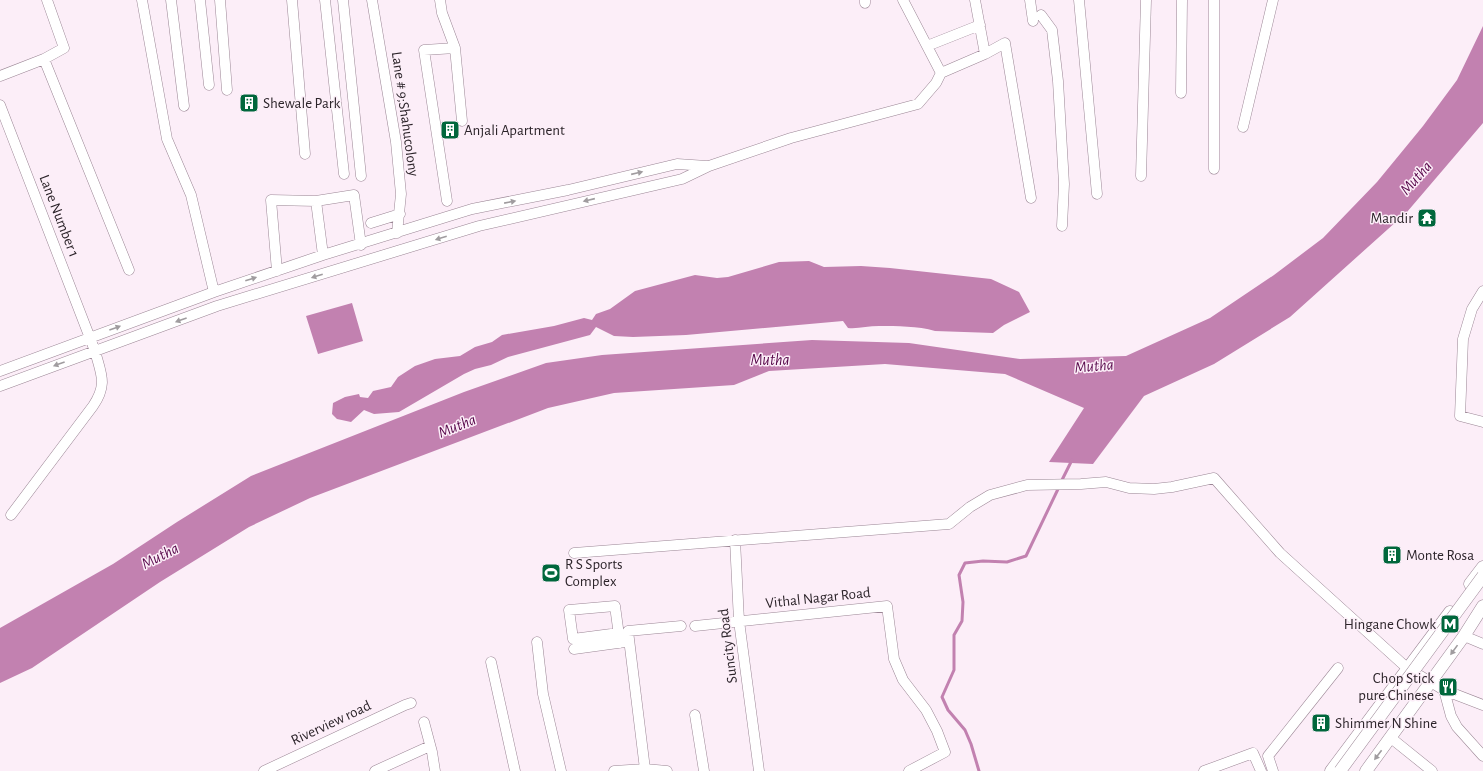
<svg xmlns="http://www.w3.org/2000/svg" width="1483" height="771" viewBox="0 0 1483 771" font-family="'Alegreya Sans',sans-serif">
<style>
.water{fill:#c281b0}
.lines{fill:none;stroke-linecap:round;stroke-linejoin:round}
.stream{stroke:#c281b0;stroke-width:3}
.minor-casing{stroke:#9b8695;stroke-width:11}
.major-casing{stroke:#9b8695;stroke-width:13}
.minor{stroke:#fff;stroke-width:10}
.major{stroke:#fff;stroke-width:12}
.major-bridge-casing{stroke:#9b8695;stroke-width:13;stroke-linecap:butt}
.major-bridge{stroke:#fff;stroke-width:12}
.oneway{fill:#a09c9f}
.labels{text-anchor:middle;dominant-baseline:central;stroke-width:3;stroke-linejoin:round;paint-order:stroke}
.poi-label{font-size:15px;fill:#2c242a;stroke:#fceef8;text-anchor:start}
.street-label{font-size:15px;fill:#2c242a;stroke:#fceef8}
.water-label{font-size:16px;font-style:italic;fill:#560649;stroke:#fceef8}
</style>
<rect width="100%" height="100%" fill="#fceef8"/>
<!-- water -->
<path class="water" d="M1483,26V123L1407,212L1290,317L1214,364L1144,396L1093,464L1049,462L1084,408L1005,374L885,364L769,371L734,385L614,393L548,408L310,498L249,527L160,582L32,668L0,683V628L113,564L177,522L251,476L464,392L546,363L602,355L812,340L909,343L1020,359L1126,356L1210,318L1274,275L1323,238L1377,182L1423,126L1457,80Z
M809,261L824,267L861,266L890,268L991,279L1019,292L1030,312L1004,325L993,333L935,331C918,326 897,326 879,326C868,326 858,329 848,328L843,321L686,335L633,337L614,336L596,327L590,335L508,357L491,365L475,369L464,374L399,412L374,414L364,410L351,422L337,419L332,414L333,403L345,397L359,394L360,397L368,398L373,391L391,387L398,377L415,366L435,359L460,356L475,347L492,342L502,335L554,326L584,318L592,320L596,314L610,309L635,291L695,275L717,278L728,277L779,262Z
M352,303L363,341L318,354L306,316Z"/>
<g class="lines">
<!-- stream -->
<path class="stream" d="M1061,482L1072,460
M979,771L971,744L965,730L948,710L942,697L954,670V635L962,621L963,602L959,575L965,563L983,561L1007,562L1026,556L1059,487"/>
<!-- minor casing -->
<g class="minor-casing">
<path id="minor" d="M142,0L167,139L191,195L214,292
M171,0L184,106
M200,0L209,85
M220,0L227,90
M292,0L305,154
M325,0L344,174
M343,0L361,176
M372,0L396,142L401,194L397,233
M440,0L442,13L455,48L462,121
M865,0V3
M903,0L941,73
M975,0L985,54
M1030,0L1033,21
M1079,0L1097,194
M1041,15L1052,30L1058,81L1064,184L1062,226
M927,46L980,25
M44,59L129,270
M0,76L44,59L64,48L47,0
M1181,93L1182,0
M0,105L95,351C101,374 108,384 93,406L11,515
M1243,127L1273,0
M1214,169V0
M1141,176L1146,0
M316,201L323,255
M447,201L424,50L455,48
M371,223L400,214
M277,271L271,200L316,201L354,195L361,245
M1483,291L1472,309L1463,339L1460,416L1483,422
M0,371L214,292L323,255L472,209L568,190L677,164L707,166
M0,386L217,306L479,226L682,179L709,166L791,138L918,104L936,83L941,73L985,54L1005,43L1031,198
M735,540L739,621L759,771
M574,553L949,524L970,507L990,495L1027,485L1081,484L1106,482L1129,488L1154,489L1172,487L1214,478L1280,553L1407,668L1444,690L1483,705
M695,626L887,606L894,659L903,680L926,710L937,731L945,752L909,771
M619,633L573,639L569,610L615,606L620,643
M1464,636L1483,644
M537,642L543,694L561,771
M574,649L625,642
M491,662L515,771
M1444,690L1451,716L1457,727L1483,756
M695,715L704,771
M424,722L432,752L435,771
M1391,738L1432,771
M645,769L628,631L681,626
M264,771L405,705L411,703
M375,771L430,746
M614,771L645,769L667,771
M1204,771L1253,753L1261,771
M1273,771L1268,756L1338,668"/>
</g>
<!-- major casing -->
<g class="major-casing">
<path id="major" d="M1470,584L1483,567
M1331,771L1450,612
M1366,771L1464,636L1483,606"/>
</g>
<!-- minor -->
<use href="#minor" class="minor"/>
<!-- major -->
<use href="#major" class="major"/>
<!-- major-bridge casing -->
<g class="major-bridge-casing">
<path id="major-bridge" d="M1340,771L1483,576"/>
</g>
<!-- major-bridge -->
<use href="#major-bridge" class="major-bridge"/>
</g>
<!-- one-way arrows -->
<defs><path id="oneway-solid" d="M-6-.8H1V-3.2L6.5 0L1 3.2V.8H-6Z"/></defs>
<g class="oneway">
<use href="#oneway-solid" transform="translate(637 173) rotate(-13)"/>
<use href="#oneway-solid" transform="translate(589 200) rotate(167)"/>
<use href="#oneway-solid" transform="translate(510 202) rotate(-11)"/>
<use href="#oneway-solid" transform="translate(441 238) rotate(163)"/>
<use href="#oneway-solid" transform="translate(317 276) rotate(163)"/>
<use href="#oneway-solid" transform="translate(251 279) rotate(-18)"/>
<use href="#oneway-solid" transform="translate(181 320) rotate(160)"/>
<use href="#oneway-solid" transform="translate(115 328) rotate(-20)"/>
<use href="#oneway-solid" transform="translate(59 364) rotate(160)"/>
<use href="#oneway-solid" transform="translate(1454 650) rotate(126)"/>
<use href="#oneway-solid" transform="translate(1378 755) rotate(127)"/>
</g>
<!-- icons -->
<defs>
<g id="building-square" transform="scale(1)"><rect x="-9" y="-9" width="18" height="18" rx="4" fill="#00673c" stroke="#fceef8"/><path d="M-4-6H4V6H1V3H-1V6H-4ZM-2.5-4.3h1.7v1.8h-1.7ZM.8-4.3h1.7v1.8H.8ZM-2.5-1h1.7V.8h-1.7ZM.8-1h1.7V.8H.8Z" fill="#fff"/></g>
<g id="temple-square" transform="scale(1)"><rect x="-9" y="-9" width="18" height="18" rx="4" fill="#00673c" stroke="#fceef8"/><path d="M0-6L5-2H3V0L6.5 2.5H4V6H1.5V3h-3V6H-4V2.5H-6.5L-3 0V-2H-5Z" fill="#fff"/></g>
<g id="stadium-square" transform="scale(1)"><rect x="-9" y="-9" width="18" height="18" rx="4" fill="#00673c" stroke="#fceef8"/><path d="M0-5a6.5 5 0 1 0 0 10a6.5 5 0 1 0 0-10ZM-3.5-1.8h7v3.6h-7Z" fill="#fff"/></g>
<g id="metro-square" transform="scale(1)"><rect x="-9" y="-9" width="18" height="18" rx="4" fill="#00673c" stroke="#fceef8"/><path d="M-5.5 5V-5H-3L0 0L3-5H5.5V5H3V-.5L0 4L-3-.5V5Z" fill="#fff"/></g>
<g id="restaurant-square" transform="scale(1)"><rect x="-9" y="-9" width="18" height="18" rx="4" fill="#00673c" stroke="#fceef8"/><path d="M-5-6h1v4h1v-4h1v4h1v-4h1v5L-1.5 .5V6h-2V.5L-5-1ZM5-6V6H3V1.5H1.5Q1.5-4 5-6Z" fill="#fff"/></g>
</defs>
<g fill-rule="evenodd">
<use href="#building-square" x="249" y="103"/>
<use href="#building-square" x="450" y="130"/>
<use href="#temple-square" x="1427" y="218"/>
<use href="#building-square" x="1392" y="555"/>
<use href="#stadium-square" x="551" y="573"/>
<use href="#metro-square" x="1450" y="624"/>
<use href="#restaurant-square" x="1448" y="687"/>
<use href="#building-square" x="1321" y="723"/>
</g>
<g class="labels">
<!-- poi labels -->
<g class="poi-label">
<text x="263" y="103">Shewale Park</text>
<text x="464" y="130">Anjali Apartment</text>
<text x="1413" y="218" text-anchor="end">Mandir</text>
<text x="1406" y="555">Monte Rosa</text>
<text x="565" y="564">R S Sports<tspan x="565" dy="17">Complex</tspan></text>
<text x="1436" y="624" text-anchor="end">Hingane Chowk</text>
<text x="1434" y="678" text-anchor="end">Chop Stick<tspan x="1434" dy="17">pure Chinese</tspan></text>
<text x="1335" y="723">Shimmer N Shine</text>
</g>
<!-- street labels -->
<g class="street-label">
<text transform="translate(405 114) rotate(82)">Lane # 9;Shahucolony</text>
<text transform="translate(59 216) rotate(69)">Lane Number 1</text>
<text transform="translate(818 598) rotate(-6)">Vithal Nagar Road</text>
<text transform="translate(728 646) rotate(-97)">Suncity Road</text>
<text transform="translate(331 723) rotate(-25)">Riverview road</text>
</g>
<!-- water labels -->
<g class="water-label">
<text transform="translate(1416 178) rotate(-48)">Mutha</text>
<text x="770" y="360">Mutha</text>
<text transform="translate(1094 366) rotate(-5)">Mutha</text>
<text transform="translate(457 426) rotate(-22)">Mutha</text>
<text transform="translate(160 556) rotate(-27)">Mutha</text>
</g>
</g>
</svg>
